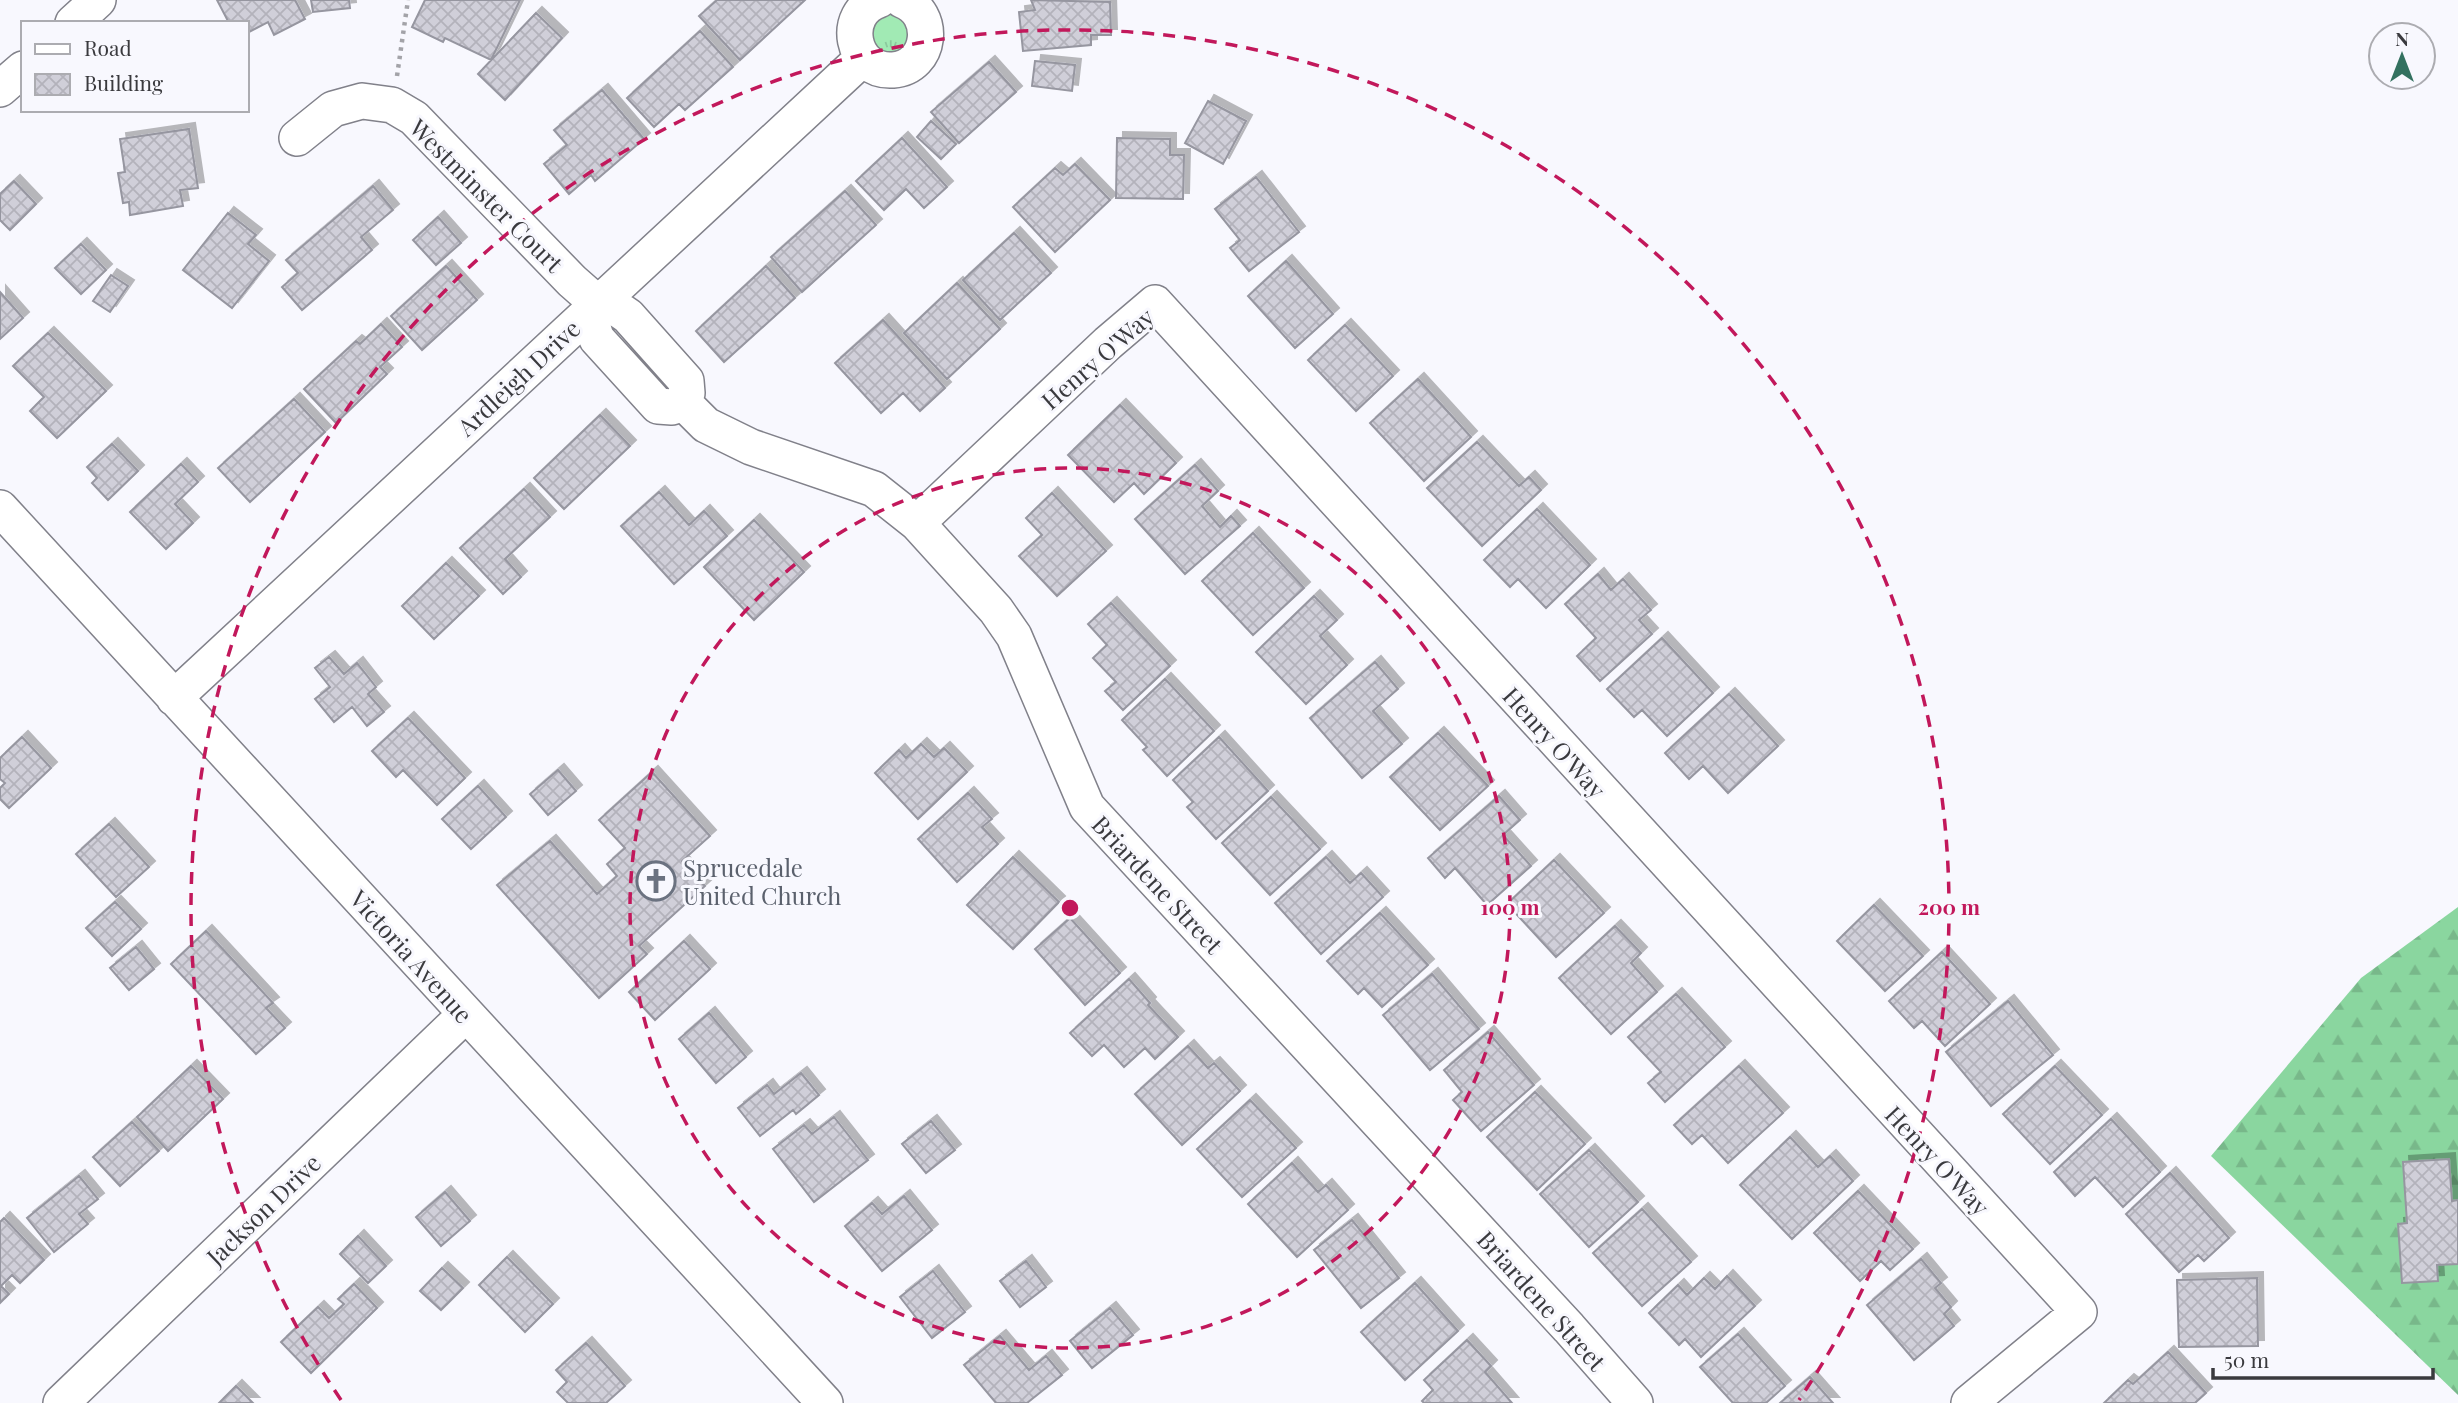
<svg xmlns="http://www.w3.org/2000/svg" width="2458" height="1403" viewBox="0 0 2458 1403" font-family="'Playfair Display',serif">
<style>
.grass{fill:url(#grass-tufts)}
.forest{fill:url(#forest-firs)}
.building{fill:url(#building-cross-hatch);stroke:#9696a0;stroke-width:2;filter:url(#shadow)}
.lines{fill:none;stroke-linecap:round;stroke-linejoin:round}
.minor-casing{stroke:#81818a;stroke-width:38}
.path{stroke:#a3a3a8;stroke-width:4.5;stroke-dasharray:3.5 5;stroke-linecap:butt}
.minor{stroke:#fff;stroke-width:35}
.ring{fill:none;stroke:#c2185b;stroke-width:3.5;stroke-dasharray:12 9}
.labels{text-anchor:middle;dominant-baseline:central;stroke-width:6;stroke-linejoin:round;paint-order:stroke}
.street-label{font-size:24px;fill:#3a3a3e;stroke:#f8f8fe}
.worship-label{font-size:24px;fill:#5b616d;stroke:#f8f8fe;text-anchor:start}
.centre{fill:#c2185b;stroke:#f8f8fe;stroke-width:3.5}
.ring-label{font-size:21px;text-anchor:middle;font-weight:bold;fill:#c2185b;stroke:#f8f8fe;stroke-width:6;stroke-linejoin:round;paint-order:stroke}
</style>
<defs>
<pattern id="grass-tufts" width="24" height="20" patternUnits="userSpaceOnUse" patternTransform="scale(1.75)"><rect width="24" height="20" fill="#a1eab4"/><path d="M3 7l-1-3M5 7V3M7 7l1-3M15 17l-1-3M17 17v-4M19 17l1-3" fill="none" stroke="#8bc99c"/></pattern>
<pattern id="forest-firs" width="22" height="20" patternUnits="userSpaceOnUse" patternTransform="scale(1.75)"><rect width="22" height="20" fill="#8ad69f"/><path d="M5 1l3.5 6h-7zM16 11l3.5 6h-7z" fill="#78b88a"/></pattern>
<pattern id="building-cross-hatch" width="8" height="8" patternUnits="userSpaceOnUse" patternTransform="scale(1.75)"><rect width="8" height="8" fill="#d0cfd9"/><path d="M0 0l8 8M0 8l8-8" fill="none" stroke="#b3b2bb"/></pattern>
<filter id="shadow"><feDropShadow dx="6" dy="-6" stdDeviation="0" flood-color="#0004"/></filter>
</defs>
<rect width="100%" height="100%" fill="#f8f8fe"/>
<!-- grass -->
<path class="grass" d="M870 34a20 20 0 1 1 40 0a20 20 0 1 1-40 0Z"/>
<!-- forest -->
<path class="forest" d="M2458,907V1395L2211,1156L2361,978Z"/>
<!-- building -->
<path class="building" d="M217,0H295L305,19L274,35L268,22L247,33V23H229Z
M311,0H349L350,8L313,12Z
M425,0H520L491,60L445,38L443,42L412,27Z
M717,0H805L740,60L699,16Z
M1031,0L1110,2L1111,35H1091V45L1023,51L1019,12L1035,10Z
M536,13L562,38L505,100L478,74Z
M700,31L733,67L685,110L679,104L654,127L627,98Z
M1035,61L1075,65L1072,91L1032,86Z
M989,62L1016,92L959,143L931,112Z
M602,90L644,139L595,181L591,175L569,194L544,164L567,145L554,130Z
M1208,101L1246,121L1223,164L1185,143Z
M931,121L956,144L941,159L917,137Z
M189,129L198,188L180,190L183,206L130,215L129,202L123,203L118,173L125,172L120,139Z
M902,138L947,187L924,208L906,189L884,210L856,181Z
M1117,138L1170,139V155H1184L1183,199L1116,198Z
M1075,164L1110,200L1055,252L1013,207L1055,168L1063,175Z
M1256,177L1299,232L1249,271L1230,248L1240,240L1215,209Z
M14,181L36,204L10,230L0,220V194Z
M373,186L393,210L361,237L372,250L302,310L282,287L298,273L286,260Z
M845,191L876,225L802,292L771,257Z
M228,213L256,235L248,244L269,261L232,308L183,270Z
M438,217L461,243L436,265L413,240Z
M1014,233L1051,273L1000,320L963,280Z
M81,244L106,270L81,294L55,268Z
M1286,261L1333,314L1295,348L1248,296Z
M446,266L477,300L422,350L391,316Z
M766,266L795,298L724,362L696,331Z
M111,275L128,286L110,312L93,301Z
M957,283L1000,329L947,379L904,333Z
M0,292L23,318L0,339Z
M883,320L945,388L920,411L903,393L881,413L835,363Z
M381,324L402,347L380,367L387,374L336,423L304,389L356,341L360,344Z
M1345,325L1393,376L1356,411L1308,360Z
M48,333L106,391L57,438L30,411L44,397L13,366Z
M1418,379L1471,437L1424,481L1370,423Z
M294,399L325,432L250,502L218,468Z
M1120,405L1176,463L1144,494L1134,483L1114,502L1068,455Z
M600,415L630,446L564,509L534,478Z
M1477,442L1519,486L1529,477L1541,490L1482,546L1427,488Z
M112,444L138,471L108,500L92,483L97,478L87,467Z
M181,464L198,482L175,504L193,523L166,549L130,512Z
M1195,465L1218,491L1202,506L1220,527L1231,516L1240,526L1185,574L1135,519Z
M524,489L550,517L505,559L521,577L503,594L460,548Z
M659,492L689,525L704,511L727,536L674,584L621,526Z
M1052,493L1106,551L1057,596L1019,556L1042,535L1026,518Z
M1537,509L1590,565L1546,608L1518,579L1510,587L1484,560Z
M754,520L804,572L754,620L704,567Z
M1253,533L1304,588L1253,635L1202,581Z
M446,563L479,596L434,639L402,606Z
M1598,574L1611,590L1623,579L1651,610L1639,620L1652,634L1600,681L1577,656L1596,638L1565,604Z
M1314,596L1337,620L1320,636L1347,665L1306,704L1256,652Z
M1111,603L1170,666L1123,710L1105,691L1116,682L1093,658L1107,645L1088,624Z
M1662,638L1713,693L1667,736L1642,710L1634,717L1607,689Z
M329,657L344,674L357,663L376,687L368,694L384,712L367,726L352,707L334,722L315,699L330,687L315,668Z
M1375,662L1398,689L1373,711L1402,744L1362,778L1310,718Z
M1165,679L1214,731L1167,776L1143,750L1147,747L1122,720Z
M1729,694L1778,746L1728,793L1703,766L1689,779L1665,753Z
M408,718L465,778L437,805L403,770L396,777L372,751Z
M1438,733L1488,786L1440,830L1390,777Z
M22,737L51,768L9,808L0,799V788L5,783L0,779V758Z
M1219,737L1268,791L1216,839L1187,807L1193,802L1173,780Z
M921,744L934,757L944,748L967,772L918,819L875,773L899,750L906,758Z
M558,770L576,791L548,815L530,794Z
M652,772L710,836L682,861L705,886L639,946L647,954L599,998L497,885L550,841L597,894L617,876L607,864L625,848L599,820Z
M478,786L506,817L471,849L442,819Z
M968,793L992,819L982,827L998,844L957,882L918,839Z
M1499,796L1520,820L1503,835L1531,866L1487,905L1455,868L1445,878L1428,858Z
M1271,797L1320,849L1270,895L1222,843Z
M109,824L149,867L116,897L76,854Z
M1013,857L1059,902L1013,949L967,905Z
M1326,857L1350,883L1361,873L1383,897L1321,954L1275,903Z
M1554,860L1604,913L1556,957L1507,904Z
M115,902L141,929L112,956L86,928Z
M1874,905L1923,956L1885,991L1837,941Z
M1380,913L1428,965L1382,1007L1364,988L1358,994L1327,961Z
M1070,918L1120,973L1085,1005L1035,949Z
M1615,926L1641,953L1631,963L1657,992L1611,1034L1559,978Z
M206,931L273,1003L266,1008L285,1028L256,1054L171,964Z
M684,941L710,969L655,1020L629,992Z
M136,947L154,969L129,990L110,968Z
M1942,952L1990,1004L1945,1046L1922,1021L1914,1028L1889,1001Z
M1432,974L1479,1029L1430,1070L1383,1015Z
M1129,979L1150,1003L1148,1005L1178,1037L1155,1059L1145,1048L1124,1067L1104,1045L1092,1056L1070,1033Z
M1676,994L1725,1047L1665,1102L1648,1083L1661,1072L1628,1037Z
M2008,1001L2053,1055L1991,1106L1946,1052Z
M709,1013L746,1057L716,1083L679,1039Z
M1488,1032L1534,1085L1481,1131L1453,1100L1462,1092L1444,1070Z
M1188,1046L1208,1068L1214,1063L1240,1091L1182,1145L1135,1094Z
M191,1066L223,1099L168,1151L137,1117Z
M1739,1066L1783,1113L1728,1163L1702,1135L1692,1144L1674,1125Z
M2055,1066L2102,1115L2050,1164L2003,1114Z
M801,1073L819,1095L796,1114L793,1110L760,1136L738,1108L767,1085L774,1094Z
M1535,1092L1585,1144L1537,1190L1487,1137Z
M1250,1100L1296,1148L1242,1197L1197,1149Z
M834,1117L868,1160L814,1202L773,1149L804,1125L812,1134Z
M2111,1119L2160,1172L2123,1207L2095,1177L2075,1196L2054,1172Z
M931,1121L955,1150L926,1173L902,1144Z
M132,1122L159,1151L120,1186L93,1157Z
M1790,1137L1818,1167L1830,1156L1853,1181L1792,1239L1740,1185Z
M1589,1150L1638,1202L1589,1247L1540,1194Z
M2449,1159L2452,1201L2458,1200V1264L2437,1265L2438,1281L2402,1283L2398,1224L2407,1223L2403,1162Z
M1292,1163L1318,1192L1326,1185L1348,1210L1297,1257L1248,1204Z
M2170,1173L2229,1238L2204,1261L2198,1255L2179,1272L2126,1214Z
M79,1176L98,1199L79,1214L88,1224L54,1252L27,1218Z
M1858,1191L1913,1249L1890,1270L1881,1261L1860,1281L1814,1233Z
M445,1192L470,1221L441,1246L416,1217Z
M904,1196L932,1230L882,1271L845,1226L872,1203L882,1214Z
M1642,1209L1691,1262L1642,1306L1593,1253Z
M4,1218L44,1260L20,1283L12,1275L1,1286L9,1294L0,1303V1222Z
M1352,1220L1399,1278L1361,1308L1314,1250Z
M358,1236L386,1266L368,1283L340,1254Z
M507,1257L553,1304L525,1332L479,1285Z
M1921,1259L1941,1283L1935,1288L1951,1307L1944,1314L1954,1326L1914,1360L1867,1305Z
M1026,1261L1046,1287L1020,1307L1000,1281Z
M442,1268L463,1288L441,1310L420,1291Z
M933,1271L965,1312L932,1338L900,1297Z
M1727,1276L1755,1306L1701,1357L1685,1339L1679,1345L1649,1313L1678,1285L1687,1295L1704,1278L1715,1289Z
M2257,1278L2258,1346L2179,1347L2177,1280Z
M1415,1283L1458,1331L1405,1380L1361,1332Z
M354,1284L377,1308L311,1373L281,1342L318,1307L329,1318L344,1304L338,1299Z
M1110,1308L1133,1335L1092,1368L1070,1341Z
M1738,1334L1785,1386L1766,1403H1733L1700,1367Z
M1000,1336L1029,1370L1046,1356L1062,1375L1027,1403H996L964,1365Z
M1467,1340L1491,1366L1485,1372L1512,1403H1424L1422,1401L1433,1390L1424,1380Z
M586,1343L625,1386L606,1403H568L557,1392L567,1382L556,1370Z
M2168,1352L2206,1393L2195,1403H2104L2128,1380L2133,1384Z
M1810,1377L1833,1403H1780Z
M236,1386L253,1403H219Z"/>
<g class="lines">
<!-- minor casing -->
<g class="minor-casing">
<path id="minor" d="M879,0C840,13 851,73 893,70C932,67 937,13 902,0
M73,23L98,0
M0,89L23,69
M297,138L333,109L362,101L392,105L414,118L572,281L597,303
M597,303C591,317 591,325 597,339L658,406L672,407L684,403
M597,303H609L628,316L686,381L687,393L684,403
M684,403L706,425L751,447L874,489L917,523L996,610L1014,636L1087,807L1569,1328L1635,1403
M0,508L825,1403
M917,523L1108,343L1155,303L2079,1312L1969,1403
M174,698L863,58
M61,1403L465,1015"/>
</g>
<!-- path -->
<path class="path" d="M397,76L408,0"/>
<!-- minor -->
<use href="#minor" class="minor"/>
</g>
<!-- distance rings -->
<g class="ring">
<circle cx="1070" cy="908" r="440"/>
<path d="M341 1400A879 879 0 1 1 1799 1400"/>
</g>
<!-- icons -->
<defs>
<g id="church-ring" transform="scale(2.0125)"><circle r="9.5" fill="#f8f8fe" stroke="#6b7280" stroke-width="1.5"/><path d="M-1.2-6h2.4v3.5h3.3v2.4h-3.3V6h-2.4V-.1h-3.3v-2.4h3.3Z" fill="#6b7280"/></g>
</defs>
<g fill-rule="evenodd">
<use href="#church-ring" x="656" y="881"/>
</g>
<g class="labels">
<!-- street labels -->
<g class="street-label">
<text transform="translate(487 195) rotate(45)">Westminster Court</text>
<text transform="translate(1097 358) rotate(-41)">Henry O'Way</text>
<text transform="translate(518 377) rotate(-43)">Ardleigh Drive</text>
<text transform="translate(1555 742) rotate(48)">Henry O'Way</text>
<text transform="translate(1158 884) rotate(47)">Briardene Street</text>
<text transform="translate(412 956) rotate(48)">Victoria Avenue</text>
<text transform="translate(1938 1160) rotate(47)">Henry O'Way</text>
<text transform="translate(263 1209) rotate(-44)">Jackson Drive</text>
<text transform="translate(1542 1300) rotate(48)">Briardene Street</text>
</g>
<!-- worship labels -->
<g class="worship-label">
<text x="683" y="867">Sprucedale<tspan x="683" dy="28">United Church</tspan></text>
</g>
</g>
<circle cx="1070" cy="908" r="10" class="centre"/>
<g class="ring-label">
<text x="1510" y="915">100 m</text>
<text x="1949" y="915">200 m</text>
</g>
<!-- legend -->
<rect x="21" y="21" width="228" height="91" fill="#f8f8fe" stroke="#acacb1" stroke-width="2"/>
<rect x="35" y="44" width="35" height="10" fill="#ffffff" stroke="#acacb1" stroke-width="2"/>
<text x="84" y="56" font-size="21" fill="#3a3a3e">Road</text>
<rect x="35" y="74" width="35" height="21" fill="url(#building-cross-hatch)" stroke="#acacb1" stroke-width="2"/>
<text x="84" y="91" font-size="21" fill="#3a3a3e">Building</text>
<!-- north arrow -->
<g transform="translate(2402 56)"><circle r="33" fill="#f8f8fe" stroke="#acacb1" stroke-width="2"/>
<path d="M0-5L12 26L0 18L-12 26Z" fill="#33715f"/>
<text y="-10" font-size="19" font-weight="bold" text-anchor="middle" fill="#3a3a3e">N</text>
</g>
<!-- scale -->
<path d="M2213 1368v10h220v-10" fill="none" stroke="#3a3a3e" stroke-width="3.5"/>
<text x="2224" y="1368" font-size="21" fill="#3a3a3e" stroke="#f8f8fe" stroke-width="5" paint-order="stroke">50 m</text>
</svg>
